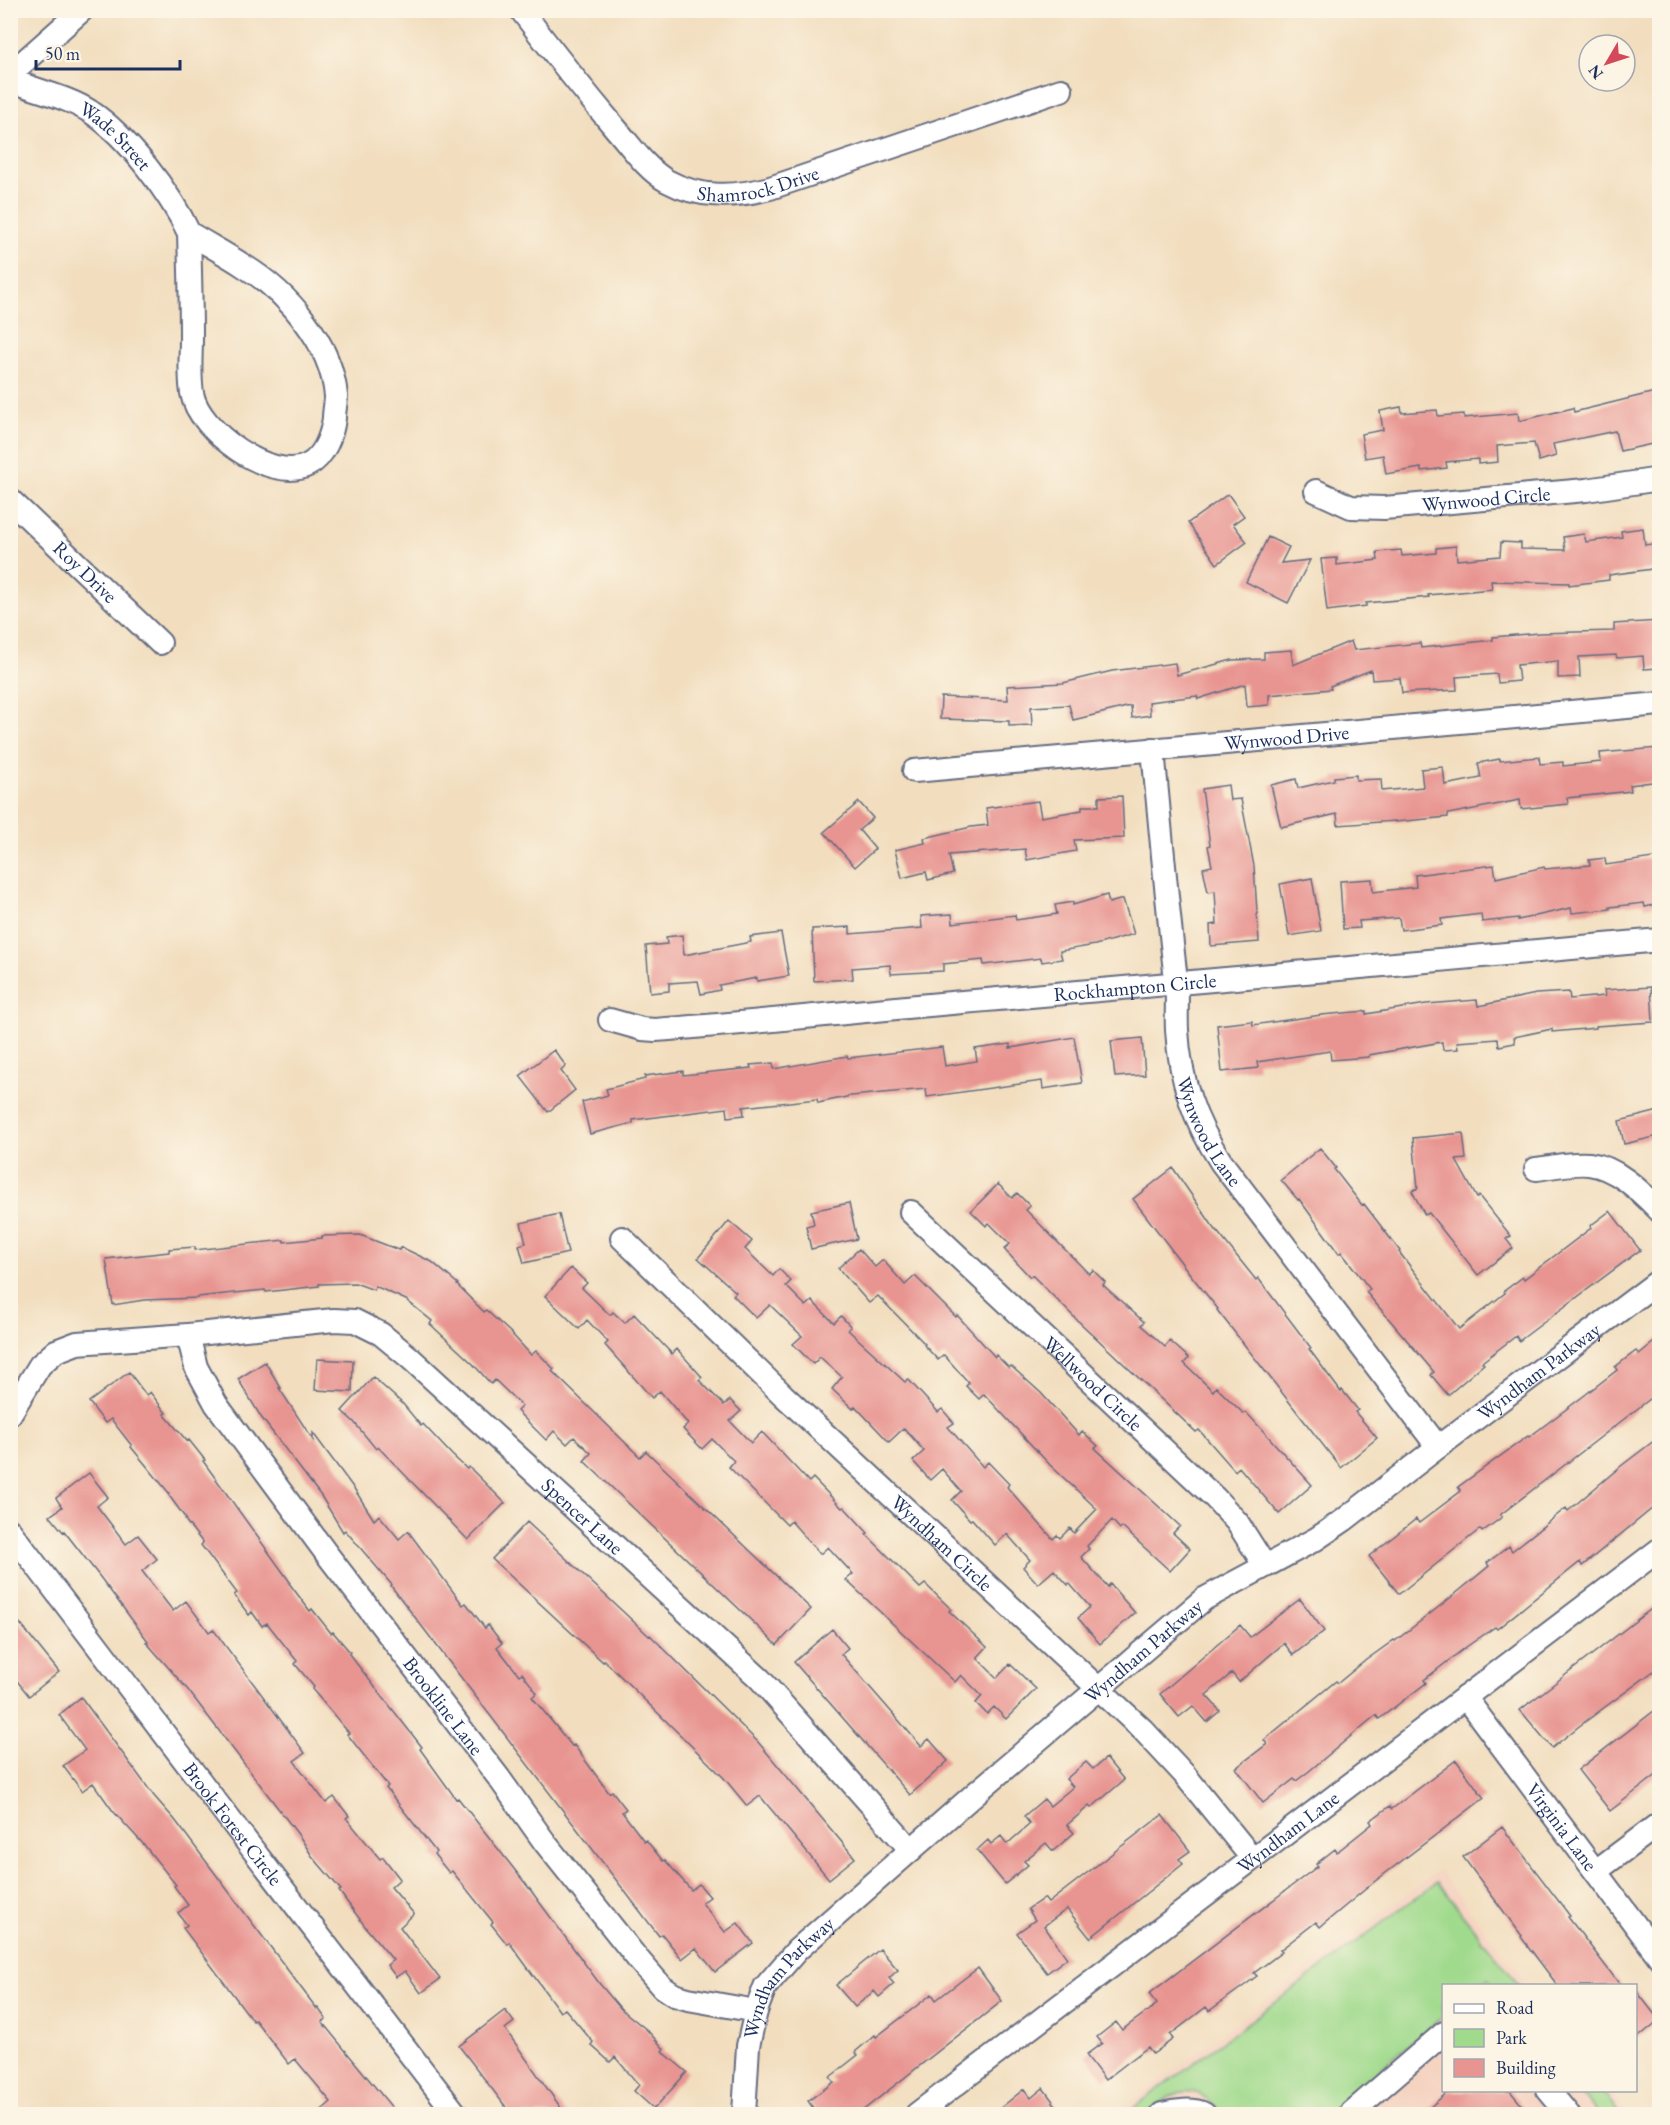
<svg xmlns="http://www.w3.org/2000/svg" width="1670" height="2125" viewBox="0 0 1670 2125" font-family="'EB Garamond',serif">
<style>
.built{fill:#f5d3c1}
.green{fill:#a0da8d;stroke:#5e8476;stroke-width:1.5}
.building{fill:#e89491}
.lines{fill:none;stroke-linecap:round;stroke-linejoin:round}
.minor-casing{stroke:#666c80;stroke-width:26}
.minor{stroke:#fff;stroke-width:22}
.labels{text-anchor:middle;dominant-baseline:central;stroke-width:4.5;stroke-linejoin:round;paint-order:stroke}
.street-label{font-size:20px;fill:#1b2f5e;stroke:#fcf5e5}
</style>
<rect width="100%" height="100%" fill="#fcf5e5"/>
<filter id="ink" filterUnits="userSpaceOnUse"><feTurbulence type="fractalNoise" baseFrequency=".0167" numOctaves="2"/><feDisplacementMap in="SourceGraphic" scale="12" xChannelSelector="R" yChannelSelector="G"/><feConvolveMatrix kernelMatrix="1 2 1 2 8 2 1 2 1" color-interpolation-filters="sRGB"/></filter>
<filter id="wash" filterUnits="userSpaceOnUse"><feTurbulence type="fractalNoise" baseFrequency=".008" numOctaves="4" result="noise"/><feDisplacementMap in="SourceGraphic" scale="24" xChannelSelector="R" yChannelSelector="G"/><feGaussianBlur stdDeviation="1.35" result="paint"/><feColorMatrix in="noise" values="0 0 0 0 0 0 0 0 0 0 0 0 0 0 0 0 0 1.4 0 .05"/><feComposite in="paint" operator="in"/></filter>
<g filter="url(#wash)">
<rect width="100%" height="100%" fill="#f2debf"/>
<!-- built -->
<path class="built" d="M1439,1870L1528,1985L1444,1986V2090L1609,2091L1628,2114H1115Z"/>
<!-- green -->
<path class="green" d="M1437,1882L1519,1985H1493L1488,1979L1480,1985L1444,1986L1443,2016L1327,2114H1223C1193,2080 1178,2088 1147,2114H1125Z
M1578,2091H1601L1621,2114H1598Z"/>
<g id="blocks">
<!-- building -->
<path class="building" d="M1659,391V442L1652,444L1620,451L1615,431L1553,444L1556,456L1539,461L1534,443L1497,446L1498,462L1478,464V459L1446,462L1447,468L1421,471V468L1386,474L1383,455L1365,458L1361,434L1383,430L1380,411L1401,407L1402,413L1437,410L1438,416L1464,414V418L1518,413L1519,421L1573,408L1574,412Z
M1228,494L1244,516L1233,524L1247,542L1217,564L1188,523Z
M1643,528L1645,545L1659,543V568L1609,575V580L1569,585V583L1491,581L1492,589L1428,595L1429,597L1366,603V606L1327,611L1321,559L1337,558V565L1378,560L1377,552L1401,550L1402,556L1436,553V548L1456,546L1457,560L1500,556L1501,542L1521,543V549L1565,550L1563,537L1584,534L1586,542L1622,537L1621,531Z
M1268,537L1289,547L1281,563L1310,560L1288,603L1246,582Z
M1659,621V668L1644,669L1643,656L1617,658L1616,655L1579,657L1580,677L1558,678V661L1517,665L1519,681L1498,683L1497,674L1456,677L1457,690L1402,693L1400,678L1372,680L1371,670L1330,686L1331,689L1269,695V705L1247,707L1245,684L1198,699L1197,696L1149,702L1150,715L1132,718L1131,706L1073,720L1069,705L1031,707L1032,725L1009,726V721L940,719L941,697L1008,700L1007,686L1063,683L1112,671L1175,663L1177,675L1232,660L1264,659V652L1291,650L1293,665L1351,641L1354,650L1420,643L1421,648L1493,640V637L1539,633L1614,631V624Z
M1659,748V781L1630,785L1631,791L1567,798L1568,804L1521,809L1520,800L1448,814V817L1395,822V821L1338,825L1337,814L1281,827L1271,785L1296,779L1298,788L1334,780V777L1356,775V780L1381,779L1382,791L1423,787L1421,769L1443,767L1445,785L1481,778L1478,763L1500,759V761L1539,757L1540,764L1563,762V766L1601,762L1600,753Z
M1228,785L1230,800L1241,799L1254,866L1259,942L1211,946L1210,925L1217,924L1215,891L1208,892L1203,868L1212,866L1208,846L1210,845L1202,789Z
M1122,796L1124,838L1074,840L1076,851L1027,860L1025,849L949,855L953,874L928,880L926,872L902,878L895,850L925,843L924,838L971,827L988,825L986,808L1038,801L1041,817L1082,810V806H1099V797Z
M859,802L873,818L859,830L875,849L855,867L824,832Z
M1659,857V904L1645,907L1644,903L1610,907V909L1572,913L1571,908L1518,920V918L1482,922L1481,914L1441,919L1442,925L1401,930L1399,918L1359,921L1360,928L1343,929L1340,881L1372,879L1373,892L1416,887L1415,875L1494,865L1496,878L1544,867L1545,869L1590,865L1589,860L1605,858L1606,865Z
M1312,878L1321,931L1289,936L1280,884Z
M1107,895L1109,903L1123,899L1134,934L1095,945L1060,951L1062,959L1042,962L1041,958L984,965L983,960L943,964V971L891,974L890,965L852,968L853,979L814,981L812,929L850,927V934L922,928L921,916L952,914L953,923L1015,915L1016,920L1057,914L1055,905L1073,902V905Z
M781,933L789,976L757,981V978L719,985L720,990L701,994L698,981L669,983V991L650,993L646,946L667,944L666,937L682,935L684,955L751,942L750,937Z
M1651,987L1653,1022L1596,1026V1028L1552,1032V1029L1514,1037L1515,1043L1499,1046L1498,1039L1457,1042L1458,1049L1443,1050L1442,1042L1369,1055V1057L1331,1060L1330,1051L1257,1062L1258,1068L1222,1072L1217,1025L1252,1021L1253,1025L1321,1015L1366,1011V1014L1426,1004L1477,1000L1478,1006L1536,994L1569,992L1570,999L1605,996L1604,990Z
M1074,1037L1082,1083L1043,1089L1042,1081L927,1097L926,1089L851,1096L818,1103L817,1099L743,1107L744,1115L728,1117L727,1108L633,1120V1123L590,1134L582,1102L608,1095L606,1089L645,1079V1076L683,1071V1075L751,1068L750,1065L773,1063L774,1069L847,1056L848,1058L942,1047L945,1066L977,1061L975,1049L1010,1044V1048Z
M1142,1038L1145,1075L1115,1077L1111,1041Z
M554,1050L566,1066L561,1071L575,1090L548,1112L520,1076Z
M1659,1111V1136L1624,1144L1619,1121Z
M1463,1133L1466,1159L1456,1160L1477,1198L1479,1196L1511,1236L1506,1239L1513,1248L1478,1275L1429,1213L1425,1215L1412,1191L1418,1188L1413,1138Z
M1320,1148L1336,1168L1334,1169L1362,1205L1364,1204L1400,1251L1399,1252L1459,1329L1505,1293L1504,1291L1523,1277L1524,1279L1591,1228L1590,1226L1610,1211L1640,1250L1519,1341L1516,1336L1482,1362L1484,1364L1448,1395L1431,1375L1434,1372L1366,1292L1370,1289L1341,1252L1339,1254L1299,1199L1298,1200L1281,1180Z
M1173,1168L1212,1225L1256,1280L1258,1278L1311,1348L1309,1349L1341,1392L1342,1390L1358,1410L1355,1412L1377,1438L1341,1468L1232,1329L1217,1310L1218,1309L1190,1274L1133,1199Z
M998,1184L1012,1198L1017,1193L1030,1206L1026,1210L1089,1274L1093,1270L1105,1282L1103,1285L1144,1322L1141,1325L1165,1347L1170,1341L1189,1358L1184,1363L1213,1391L1216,1387L1244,1414L1246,1412L1312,1485L1279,1514L1239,1467L1235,1471L1199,1430L1196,1432L1075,1318L1032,1275L1030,1277L1004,1249L1010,1244L989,1223L986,1226L971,1211Z
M849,1203L857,1239L811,1249L806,1226L814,1224L811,1211Z
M559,1214L568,1253L524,1263L519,1245L526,1243L521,1223Z
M729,1221L752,1241L745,1249L773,1276L779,1269L791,1281L786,1286L806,1306L812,1301L834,1323L841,1316L851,1327L848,1330L905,1382L908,1379L938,1412L942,1409L954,1423L948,1427L983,1467L988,1462L1009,1484L1007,1487L1053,1539L1057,1535L1060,1538L1070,1528L1074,1533L1097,1509L1050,1465L984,1394L979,1399L966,1386L969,1383L944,1355L938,1360L924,1345L925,1344L878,1296L869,1303L838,1268L859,1249L875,1267L883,1260L905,1285L915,1276L956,1317L957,1315L995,1357L996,1355L1009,1368L1011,1366L1041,1393L1079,1435L1082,1431L1098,1446L1095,1448L1180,1526L1173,1533L1190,1549L1170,1571L1122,1527L1120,1529L1112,1520L1087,1546L1089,1549L1081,1557L1108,1587L1110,1584L1135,1613L1100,1644L1078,1618L1090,1607L1069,1583L1068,1585L1054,1570L1038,1584L1023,1567L1030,1560L1007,1534L995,1545L972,1519L970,1520L952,1500L961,1491L942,1469L930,1480L913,1461L924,1451L904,1428L889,1442L855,1406L853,1409L832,1389L842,1377L820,1357L813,1364L793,1344L802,1336L770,1305L756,1318L733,1295L736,1292L698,1258Z
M360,1235L399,1250L401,1247L432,1262L458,1284L457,1285L484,1312L486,1310L511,1333L531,1355L536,1351L554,1369L552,1371L640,1457L646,1451L811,1609L777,1645L584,1461L591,1453L574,1437L567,1444L554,1431L546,1440L517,1411L522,1406L495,1380L491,1384L473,1364L430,1324L432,1321L406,1300L375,1286L374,1290L355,1283L319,1284V1286L266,1292L265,1290L234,1293L198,1297V1298L144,1300L113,1305L106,1259L169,1252V1249L195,1247V1250L284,1240V1242L322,1238V1236Z
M571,1268L587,1283L582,1288L610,1315L613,1312L625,1323L634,1314L672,1354L677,1349L702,1377L699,1380L724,1405L730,1400L741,1411L730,1421L751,1443L762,1432L809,1482L813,1478L842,1508L844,1507L868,1533L866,1534L920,1588L925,1584L951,1609L949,1611L987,1647L977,1658L997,1678L1010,1664L1036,1689L1006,1719L994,1707L987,1714L976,1703L982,1696L961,1675L955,1682L846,1580L853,1574L828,1547L820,1554L791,1521L787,1525L729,1467L734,1461L712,1439L702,1449L683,1429L688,1424L660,1391L652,1398L605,1345L608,1342L587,1320L579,1329L545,1296Z
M1659,1338V1392L1500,1515L1502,1517L1482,1532L1480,1529L1399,1594L1369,1556L1416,1519L1419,1523L1461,1491L1458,1487L1528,1436L1529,1437L1581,1398L1617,1370L1615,1367L1636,1351L1639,1354Z
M317,1359L353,1361L352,1392L315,1390Z
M265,1362L281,1388H279L313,1440V1433L355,1490L374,1520L379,1515L399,1539L408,1531L463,1605L466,1603L485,1628L488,1625L502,1643L497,1647L519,1675L522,1673L537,1693L532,1697L572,1746L574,1745L609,1793L612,1791L626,1809L622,1812L644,1841L646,1840L663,1861L665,1860L691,1890L699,1884L710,1897L702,1903L725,1932L738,1923L753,1943L715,1972L696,1948L682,1959L662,1934L659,1936L391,1586L392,1585L345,1530L343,1532L321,1496L261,1417L238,1379Z
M129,1372L146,1395L150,1392L166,1413L164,1414L187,1441L189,1440L205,1460L203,1461L290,1582L289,1583L310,1611L312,1609L331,1633L333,1632L350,1652L349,1654L422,1747L420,1749L456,1799L458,1798L529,1888L599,1983L621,2009L647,2030L664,2049L662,2051L687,2072L654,2109L634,2091L639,2085L615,2057L610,2062L591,2045L593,2042L565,2009L560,2012L509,1942L507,1944L491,1924L493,1922L452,1871L449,1873L434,1854L436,1852L386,1788L388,1786L347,1734L349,1733L312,1689L314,1687L295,1664L297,1661L267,1623L262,1626L252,1612L249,1615L234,1595L237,1593L201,1545L203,1543L185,1520L186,1519L168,1494L169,1493L131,1447L132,1446L111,1419L105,1423L89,1402Z
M373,1377L403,1404L421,1426L423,1424L452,1455L467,1469L469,1467L505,1503L468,1540L378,1447L376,1449L354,1422L342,1411Z
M1659,1437V1503L1582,1566L1580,1562L1497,1629L1495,1627L1466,1647L1424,1680L1426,1683L1379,1719L1376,1715L1308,1772L1296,1781L1294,1779L1263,1803L1236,1768L1267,1744L1264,1740L1336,1681L1338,1683L1366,1660L1394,1640L1395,1641L1454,1595L1489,1566L1487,1563L1509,1546L1512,1551L1566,1508L1568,1511L1621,1466Z
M89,1473L108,1497L97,1506L126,1544L138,1535L157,1559L142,1571L173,1611L186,1601L209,1632L213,1629L305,1753L294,1761L326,1803L334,1797L349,1816L346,1818L380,1859L383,1857L400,1879L391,1887L414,1914L400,1927L440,1979L421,1993L405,1971L396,1977L387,1965L393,1960L367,1929L339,1891L341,1890L312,1856L300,1837L188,1690L146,1642L148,1641L100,1577L64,1531L63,1532L50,1516L62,1507L56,1498Z
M527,1522L649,1636L650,1635L758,1742L855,1858L829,1879L760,1796L747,1806L724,1778L604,1660L603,1662L492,1559Z
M1300,1599L1324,1631L1293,1655L1284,1643L1239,1682L1232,1673L1206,1695L1220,1711L1207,1722L1193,1706L1179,1717L1160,1694L1240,1625L1250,1637Z
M1659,1603V1667L1578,1727L1552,1748L1520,1710Z
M10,1611L59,1672L29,1696L10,1672Z
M832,1629L848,1648L841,1654L921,1746L929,1739L948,1761L910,1795L794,1662Z
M81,1697L154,1796L175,1820L317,2009L318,2008L326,2019L322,2022L398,2115H316L331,2102L295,2059L289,2064L255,2020L253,2021L183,1928L187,1925L178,1913L188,1905L174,1886L176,1885L145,1846L113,1811L93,1783L82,1791L63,1766L85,1750L59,1715Z
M1659,1707V1773L1610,1811L1578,1770Z
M1106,1758L1124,1780L1091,1808L1089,1806L1067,1825L1074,1833L1053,1851L1046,1843L1024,1861L1028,1865L1005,1884L977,1850L988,1840L991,1844L1001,1836L1007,1844L1030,1824L1024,1816L1044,1799L1050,1806L1073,1787L1066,1779L1086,1762L1093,1769Z
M1456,1760L1484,1798L1374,1882L1320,1927L1316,1922L1280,1950L1282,1952L1254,1973L1257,1976L1245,1985L1209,2011L1206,2007L1170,2035L1173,2039L1153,2054L1148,2047L1105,2080L1086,2055L1102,2043L1097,2037L1116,2022L1122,2030L1157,2004L1149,1994L1318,1866L1316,1864L1335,1849L1337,1852L1372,1824L1370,1821L1390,1806L1392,1809Z
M1162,1815L1190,1851L1179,1859L1183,1864L1090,1938L1067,1909L1044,1926L1067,1958L1047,1973L1017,1933L1035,1920L1028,1909L1044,1898L1048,1903Z
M1502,1827L1570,1916L1568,1917L1621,1986H1558L1521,1937L1522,1936L1463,1857Z
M880,1949L898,1970L889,1978L894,1984L879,1997L874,1991L855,2007L836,1985Z
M978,1968L1002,2001L857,2115H818L808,2101L834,2082L830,2077L858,2055L855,2052L875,2035L876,2037L932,1994L936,2000Z
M1635,1989L1659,2020L1635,2040Z
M505,2010L514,2022L505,2029L566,2115H512L459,2046Z
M1043,2088L1063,2115H992L1024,2089L1031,2098Z
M1449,2091H1510L1530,2115H1421Z"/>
</g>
</g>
<g filter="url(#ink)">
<use href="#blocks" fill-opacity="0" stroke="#666c80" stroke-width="1.5"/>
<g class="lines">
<!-- minor casing -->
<g class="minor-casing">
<g id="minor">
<path id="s1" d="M521,10C552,51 583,90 616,129C631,146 646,169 667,181C700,199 735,197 770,188L1061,90"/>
<path d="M10,74L82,10"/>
<path id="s2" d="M10,77L18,83C42,92 69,98 91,112C128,137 170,193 189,233C190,268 191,303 191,338C191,355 189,375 192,393C198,430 271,484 308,465C324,457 332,435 334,418C334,411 336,403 336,396C331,342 288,293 244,266C226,254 207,244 189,233"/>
<path id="s3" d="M1316,491L1351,507L1384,508L1586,490L1660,479"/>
<path id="s4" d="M10,500L160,643"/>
<path id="s5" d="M1153,749C1160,826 1167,903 1176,980C1178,997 1176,1014 1177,1030C1180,1081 1194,1120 1221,1162L1438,1447"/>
<path id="s6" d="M914,771L1660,704"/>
<path id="s7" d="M610,1020L642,1029L655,1030C769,1022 883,1008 998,999C1219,980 1439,960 1660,940"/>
<path d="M1536,1169C1553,1167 1572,1162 1589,1164C1617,1167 1641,1192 1660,1211"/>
<path id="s8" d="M911,1212L1215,1498L1237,1522L1265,1566"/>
<path id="s9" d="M622,1238L783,1395L1143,1730L1184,1774L1252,1858"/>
<path id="s10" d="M188,1335L196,1367L216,1404L326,1553L499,1778L546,1844L637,1958L662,1987L674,1995L688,1999L756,2011"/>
<path id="s11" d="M10,1414L40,1365L56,1351L77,1343L188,1335L334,1320L355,1321L381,1334L409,1357L760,1679L911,1850"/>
<path id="s12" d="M10,1531L207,1790L456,2114"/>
<path id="s13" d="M1465,1697L1660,1958"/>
<path d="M1596,1871L1660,1823"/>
<path d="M1548,2090L1568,2114"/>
<path id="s14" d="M744,2114L748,2046L756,2011L765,1987L797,1950L977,1792L1204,1599L1316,1539L1344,1520L1438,1447L1660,1280"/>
<path id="s15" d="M917,2114L1660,1549"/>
<path d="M1162,2114C1173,2111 1194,2108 1204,2114"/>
<path d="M1350,2114L1444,2033"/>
</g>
</g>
<!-- minor -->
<use href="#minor" class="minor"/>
</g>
</g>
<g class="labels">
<!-- street labels -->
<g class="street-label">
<text stroke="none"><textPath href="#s2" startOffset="123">Wade Street</textPath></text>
<text stroke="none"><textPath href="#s1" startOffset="320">Shamrock Drive</textPath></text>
<text stroke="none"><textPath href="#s3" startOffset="174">Wynwood Circle</textPath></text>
<text stroke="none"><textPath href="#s4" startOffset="104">Roy Drive</textPath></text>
<text stroke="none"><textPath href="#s6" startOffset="374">Wynwood Drive</textPath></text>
<text stroke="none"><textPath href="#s7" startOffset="528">Rockhampton Circle</textPath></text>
<text stroke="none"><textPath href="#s5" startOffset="390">Wynwood Lane</textPath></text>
<text stroke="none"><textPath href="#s14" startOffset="1122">Wyndham Parkway</textPath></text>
<text stroke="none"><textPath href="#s8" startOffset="250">Wellwood Circle</textPath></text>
<text stroke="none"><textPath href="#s11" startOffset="681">Spencer Lane</textPath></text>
<text stroke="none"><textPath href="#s9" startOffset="442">Wyndham Circle</textPath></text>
<text stroke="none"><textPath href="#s14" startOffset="636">Wyndham Parkway</textPath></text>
<text stroke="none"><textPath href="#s10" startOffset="453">Brookline Lane</textPath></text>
<text stroke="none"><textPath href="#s12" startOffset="368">Brook Forest Circle</textPath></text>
<text stroke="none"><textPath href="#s13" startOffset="162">Virginia Lane</textPath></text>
<text stroke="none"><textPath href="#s15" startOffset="466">Wyndham Lane</textPath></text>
<text stroke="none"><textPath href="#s14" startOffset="150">Wyndham Parkway</textPath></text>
</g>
</g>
<!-- margin -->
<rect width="1670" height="2125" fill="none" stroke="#fcf5e5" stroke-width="36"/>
<!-- legend -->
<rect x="1442" y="1984" width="195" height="108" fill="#fcf5e5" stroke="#a2a6af" stroke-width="1.5"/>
<rect x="1454" y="2004" width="30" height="9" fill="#ffffff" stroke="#a2a6af" stroke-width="1.5"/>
<text x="1496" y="2014" font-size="18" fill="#1b2f5e">Road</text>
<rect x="1454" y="2029" width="30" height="18" fill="#a0da8d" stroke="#a2a6af" stroke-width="1.5"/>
<text x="1496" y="2044" font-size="18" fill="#1b2f5e">Park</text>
<rect x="1454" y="2059" width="30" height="18" fill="#e89491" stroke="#a2a6af" stroke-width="1.5"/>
<text x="1496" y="2074" font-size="18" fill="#1b2f5e">Building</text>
<!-- north arrow -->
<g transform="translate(1607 63) rotate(231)"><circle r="28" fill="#fcf5e5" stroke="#a2a6af" stroke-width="1.5"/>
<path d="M0-4.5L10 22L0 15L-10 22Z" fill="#d1495b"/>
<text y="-9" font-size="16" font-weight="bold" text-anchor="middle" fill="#1b2f5e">N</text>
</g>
<!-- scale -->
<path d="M36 60v9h144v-9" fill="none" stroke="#1b2f5e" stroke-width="3"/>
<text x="45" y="60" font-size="18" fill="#1b2f5e" stroke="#fcf5e5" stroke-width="4.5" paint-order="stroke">50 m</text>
</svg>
